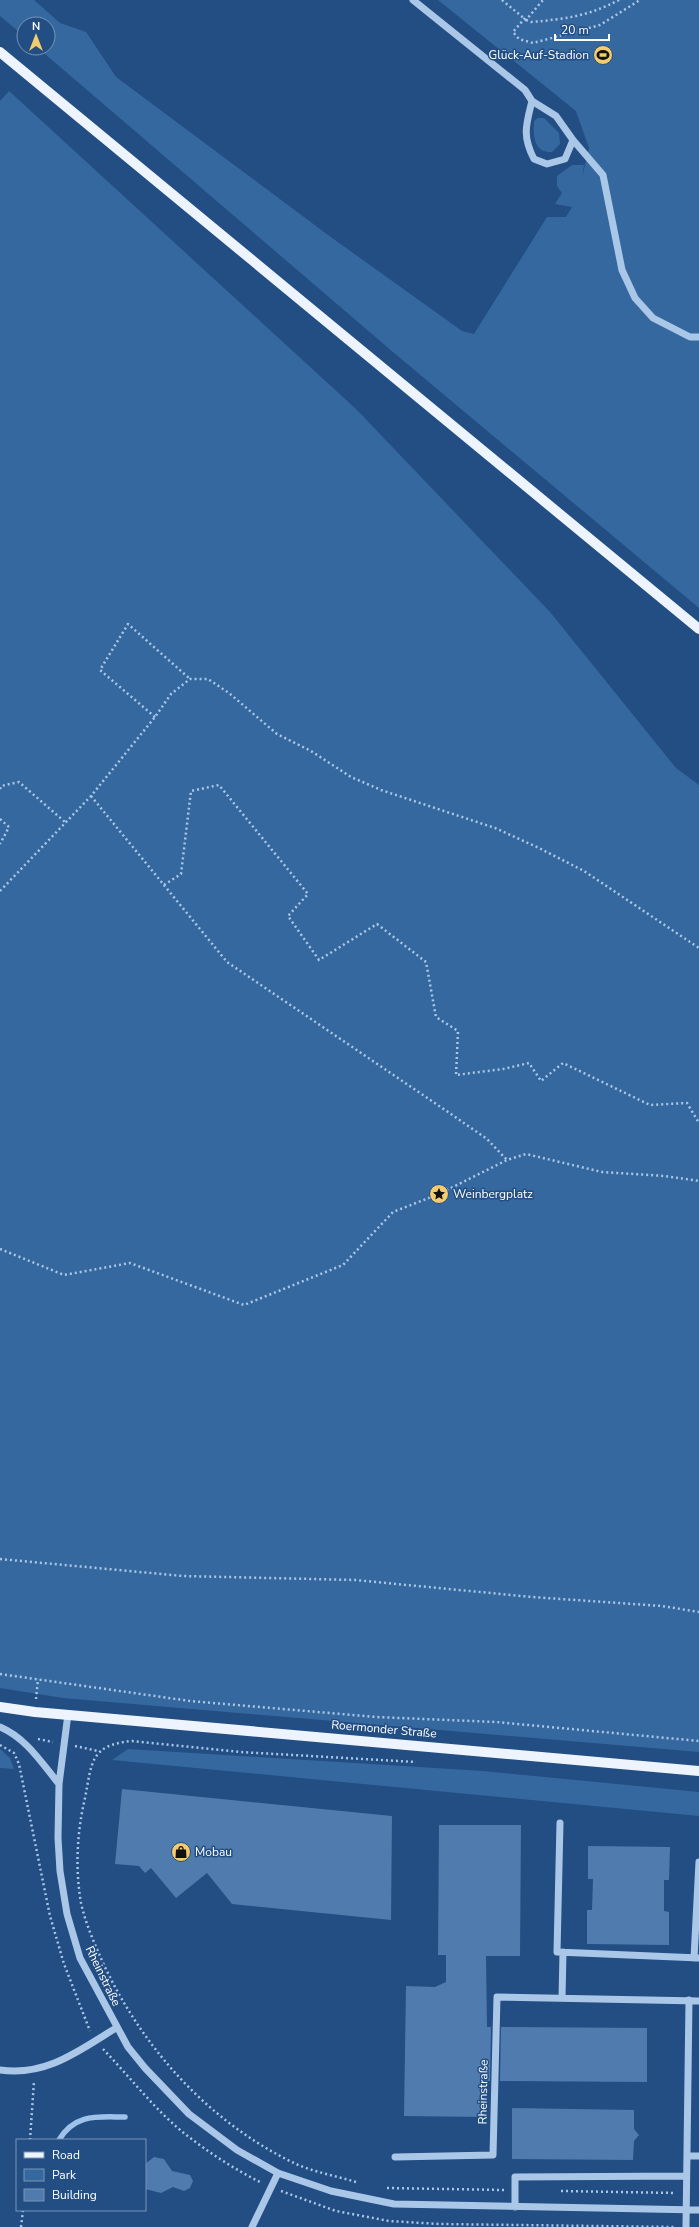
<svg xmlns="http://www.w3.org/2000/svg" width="699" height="2227" viewBox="0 0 699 2227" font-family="'Nunito Sans',sans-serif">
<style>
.green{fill:#3668a0}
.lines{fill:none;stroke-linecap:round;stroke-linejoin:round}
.stream{stroke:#9ec2e9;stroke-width:5.5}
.building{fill:#4f7bae}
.path{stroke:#aac7e8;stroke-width:2.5;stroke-dasharray:2 3;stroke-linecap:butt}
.minor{stroke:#aac7e8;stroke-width:7}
.major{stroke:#edf4fe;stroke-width:10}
.labels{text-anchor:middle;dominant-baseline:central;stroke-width:3;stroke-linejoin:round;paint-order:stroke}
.poi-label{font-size:12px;fill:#fff;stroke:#224e83;text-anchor:start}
.street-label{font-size:12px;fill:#fff;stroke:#224e83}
</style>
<rect width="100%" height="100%" fill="#224e83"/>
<!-- green -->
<path class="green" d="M0,0H34L60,23L86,32L116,77L328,235L462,331L474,334L547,217H566L572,207L555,204L562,193L557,186V176L572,165H584L582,178L589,148L576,111L438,0H699V608L393,352L38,48H48V24H24V36L0,16Z
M9,91L357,410L550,612L676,768L699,785V1752L63,1698L0,1688V101Z
M538,118H544L559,133L560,144L552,152C534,153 533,136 534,121Z
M0,1749L10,1758L14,1769L0,1768Z
M128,1749L483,1771L699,1792V1816L112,1760Z"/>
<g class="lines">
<!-- stream -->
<path class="stream" d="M59,2140C75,2113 98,2117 125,2117"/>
</g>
<!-- building -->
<path class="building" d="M122,1789L392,1816L391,1920L232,1904L207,1873L176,1898L151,1868L145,1873L139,1866L115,1864Z
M439,1825H521L520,1956H486L487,2027H491L490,2081H486V2117L404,2116L406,1986L435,1987L446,1982V1955H438Z
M588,1846L670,1847L669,1880H664V1911L669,1912V1945L587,1944V1910H592L593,1879H588Z
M501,2027L647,2028V2082L500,2081Z
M512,2108L634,2110V2129L639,2135L634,2141L633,2160L512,2159Z
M154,2157L164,2159L172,2171L190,2175L193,2181L190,2188L184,2191L173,2187L161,2193L145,2189V2164Z"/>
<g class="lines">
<!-- path -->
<path class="path" d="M502,0L526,20L543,0
M525,18L513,32L519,39L533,43L600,25L640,0
M526,20L531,22C566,19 588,16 619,0
M155,717L100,670L128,624L190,679
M0,789L1,786L19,782L65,822
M91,796L227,962L448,1112L487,1139L507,1160
M0,819L9,827L0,844
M164,885L181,874L191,791L219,785L308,894L288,916L319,960L377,924L426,962L436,1017L458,1031L456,1075L503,1069L529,1063L541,1081L563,1063L650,1105L687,1103L699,1123
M0,891L91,796L155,717L171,694L190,679H208L229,693L277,734L311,751L351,777L381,790L495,828L539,848L584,871L699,948
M0,1249L64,1275L130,1263L244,1305L343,1265L393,1212L439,1194L507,1160L526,1154L602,1172L665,1176L699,1181
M0,1559L183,1576L355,1580L532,1597L662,1606L699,1612
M0,1674L190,1701L376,1717L496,1722L699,1741
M36,1699L38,1679
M38,1739L53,1742
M0,1745L14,1753L19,1764L50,1916L64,1964L90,2031
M75,1746L98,1751
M103,2049C130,2077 155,2110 185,2134C208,2152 234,2169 260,2182
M30,2140L34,2081
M356,2182C336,2176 314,2172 296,2164C210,2123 144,2050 104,1965C95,1945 86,1925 81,1903C75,1868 77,1832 85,1798C92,1762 90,1745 132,1741L240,1752L416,1762
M387,2188L504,2190
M281,2191L336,2211L389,2221L439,2224L674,2227
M561,2191L676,2193
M21,2227L23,2210"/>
<!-- minor -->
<path class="minor" d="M413,0L525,90L532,101L556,116L573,140L565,159L547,164L534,159C522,136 526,125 532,101
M573,140L603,175L622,270L635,298L653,318L690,337H699
M68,1714L59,1784L58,1838L60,1871L67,1914L80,1958L128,2047L145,2068L189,2114L237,2150L278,2173L331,2191L394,2204L699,2210
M0,1727C26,1738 41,1762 59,1784
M560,1823L557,1952L699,1958
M694,1958L699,1862
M562,1998L563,1952
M0,2070C46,2077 80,2050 116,2028
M687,2156H699
M395,2157L493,2155L497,1997L699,2001
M515,2207V2177L686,2176
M252,2227L278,2173
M686,2227L689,2000"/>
<!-- major -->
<path class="major" d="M0,52L699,629
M0,1707L35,1712L699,1771"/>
</g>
<!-- icons -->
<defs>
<g id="stadium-disc" transform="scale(1)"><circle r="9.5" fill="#f4cb6d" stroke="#224e83"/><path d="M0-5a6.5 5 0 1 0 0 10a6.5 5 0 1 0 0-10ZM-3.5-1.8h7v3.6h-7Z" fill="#111"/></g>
<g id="sight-disc" transform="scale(1)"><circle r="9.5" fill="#f4cb6d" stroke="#224e83"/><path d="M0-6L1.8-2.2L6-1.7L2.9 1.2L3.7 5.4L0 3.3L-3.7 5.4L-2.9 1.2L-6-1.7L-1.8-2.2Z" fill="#111"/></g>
<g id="shop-disc" transform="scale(1)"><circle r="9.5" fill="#f4cb6d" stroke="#224e83"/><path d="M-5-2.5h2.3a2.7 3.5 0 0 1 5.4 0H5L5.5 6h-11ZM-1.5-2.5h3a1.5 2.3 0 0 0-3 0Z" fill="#111"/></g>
</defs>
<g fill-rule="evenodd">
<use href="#stadium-disc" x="603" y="55"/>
<use href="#sight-disc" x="439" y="1194"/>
<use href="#shop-disc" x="181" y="1852"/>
</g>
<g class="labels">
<!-- poi labels -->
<g class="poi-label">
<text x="589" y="55" text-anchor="end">Glück-Auf-Stadion</text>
<text x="453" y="1194">Weinbergplatz</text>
<text x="195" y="1852">Mobau</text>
</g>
<!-- street labels -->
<g class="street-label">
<text transform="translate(384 1729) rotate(5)">Roermonder Straße</text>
<text transform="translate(103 1976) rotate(64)">Rheinstraße</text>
<text transform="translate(483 2092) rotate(-89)">Rheinstraße</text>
</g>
</g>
<!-- legend -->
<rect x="16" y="2139" width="130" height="72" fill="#224e83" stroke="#7a95b5"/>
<rect x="24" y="2152" width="20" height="6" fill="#edf4fe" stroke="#7a95b5"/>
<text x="52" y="2159" font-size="12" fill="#ffffff">Road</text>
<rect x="24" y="2169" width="20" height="12" fill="#3668a0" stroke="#7a95b5"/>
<text x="52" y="2179" font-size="12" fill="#ffffff">Park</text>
<rect x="24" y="2189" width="20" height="12" fill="#4f7bae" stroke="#7a95b5"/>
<text x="52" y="2199" font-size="12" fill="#ffffff">Building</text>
<!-- north arrow -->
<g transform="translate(36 36)"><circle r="19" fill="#224e83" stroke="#7a95b5"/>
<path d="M0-3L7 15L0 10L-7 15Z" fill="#f4cb6d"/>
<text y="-6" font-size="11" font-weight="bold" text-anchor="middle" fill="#ffffff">N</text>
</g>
<!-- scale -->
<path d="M555 34v6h54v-6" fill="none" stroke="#ffffff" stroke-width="2"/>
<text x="561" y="34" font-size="12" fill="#ffffff" stroke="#224e83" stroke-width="3" paint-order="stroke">20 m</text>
</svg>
